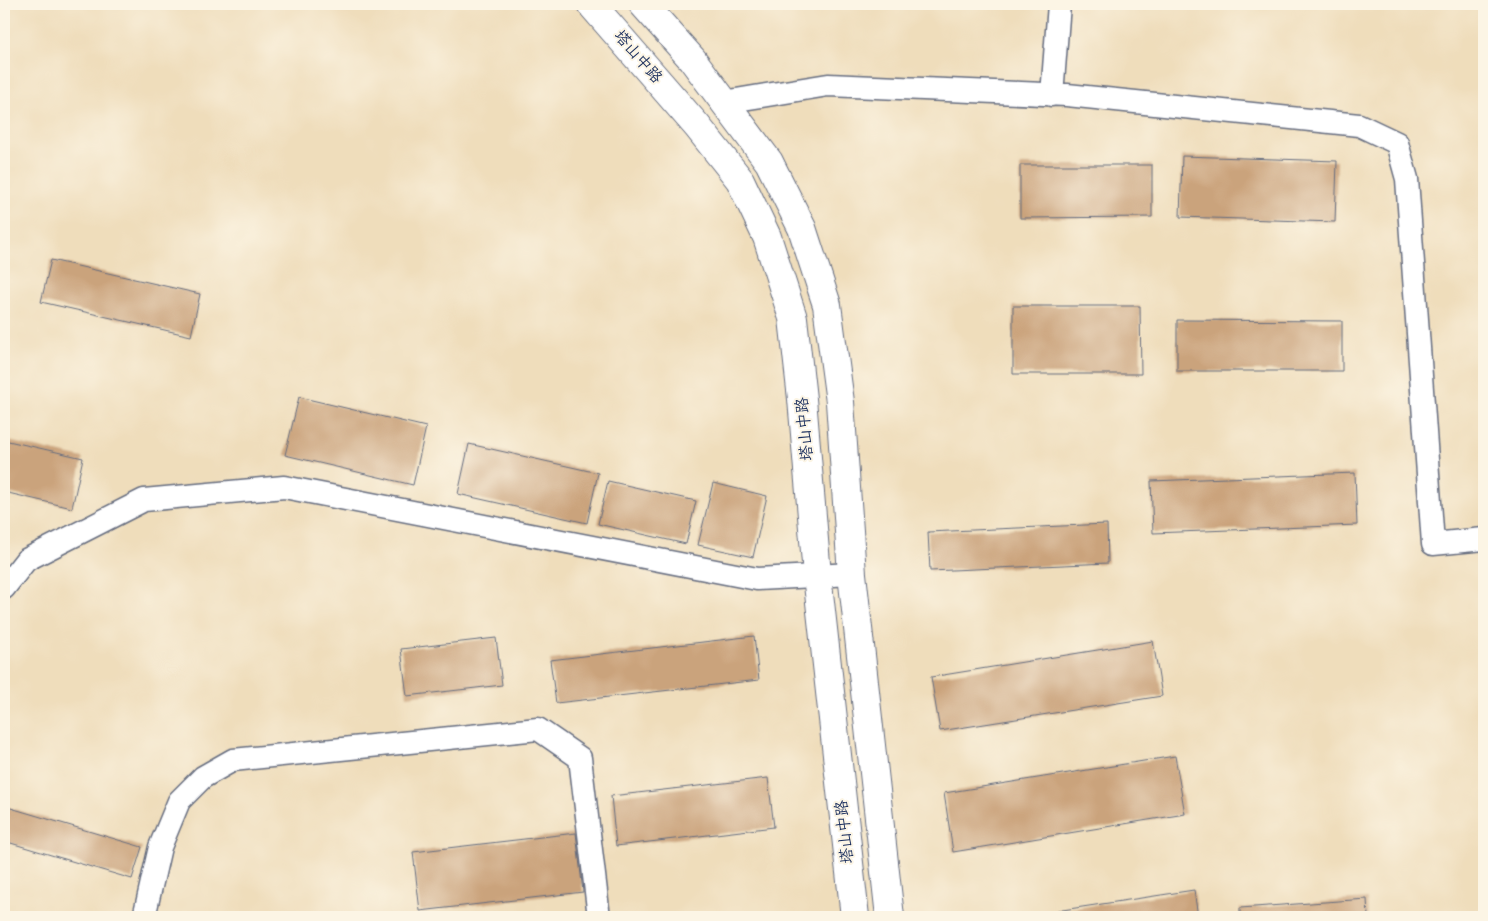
<svg xmlns="http://www.w3.org/2000/svg" width="1488" height="921" viewBox="0 0 1488 921" font-family="Mynerve,'LXGW WenKai TC',sans-serif">
<style>
.building{fill:#caa37c}
.lines{fill:none;stroke-linecap:round;stroke-linejoin:round}
.minor-casing{stroke:#656c7f;stroke-width:25}
.major-casing{stroke:#656c7f;stroke-width:30}
.minor{stroke:#fff;stroke-width:22}
.major{stroke:#fff;stroke-width:28}
.labels{text-anchor:middle;dominant-baseline:central;stroke-width:4;stroke-linejoin:round;paint-order:stroke}
.street-label{font-size:16px;fill:#1b2f5e;stroke:#fcf5e5}
</style>
<rect width="100%" height="100%" fill="#fcf5e5"/>
<filter id="ink" filterUnits="userSpaceOnUse"><feTurbulence type="fractalNoise" baseFrequency=".02" numOctaves="2"/><feDisplacementMap in="SourceGraphic" scale="10" xChannelSelector="R" yChannelSelector="G"/><feConvolveMatrix kernelMatrix="1 2 1 2 8 2 1 2 1" color-interpolation-filters="sRGB"/></filter>
<filter id="wash" filterUnits="userSpaceOnUse"><feTurbulence type="fractalNoise" baseFrequency=".0096" numOctaves="4" result="noise"/><feDisplacementMap in="SourceGraphic" scale="20" xChannelSelector="R" yChannelSelector="G"/><feGaussianBlur stdDeviation="1.12" result="paint"/><feColorMatrix in="noise" values="0 0 0 0 0 0 0 0 0 0 0 0 0 0 0 0 0 1.4 0 .05"/><feComposite in="paint" operator="in"/></filter>
<g filter="url(#wash)">
<rect width="100%" height="100%" fill="#efddbb"/>
<g id="blocks">
<!-- building -->
<path class="building" d="M1182,156L1337,161L1335,222L1180,217Z
M1020,165H1152V217L1020,218Z
M51,260L200,294L191,336L41,302Z
M1013,306H1140L1141,374H1013Z
M1177,320L1342,321V371H1177Z
M299,397L426,427L413,485L285,455Z
M4,440L83,458L72,508L4,492Z
M469,444L598,473L587,523L458,494Z
M1355,473L1357,525L1153,533L1151,481Z
M608,481L696,501L686,544L598,524Z
M713,483L767,496L753,557L698,545Z
M1107,524L1108,563L930,571L928,532Z
M754,636L759,680L556,703L550,660Z
M496,638L502,685L407,696L401,649Z
M1153,641L1162,696L940,731L931,677Z
M1175,756L1185,814L953,852L944,793Z
M768,778L774,827L616,846L611,796Z
M4,806L142,847L132,879L4,841Z
M576,833L583,892L420,911L413,852Z
M1194,890L1198,917H1023V916Z
M1367,899L1368,917H1240V908Z"/>
</g>
</g>
<g filter="url(#ink)">
<use href="#blocks" fill-opacity="0" stroke="#656c7f" stroke-width="1"/>
<g class="lines">
<!-- minor casing -->
<g class="minor-casing">
<path id="minor" d="M1052,95L1059,4
M724,102L828,85L1067,95L1359,125L1397,143L1407,179L1433,544L1484,539
M4,588L26,560L144,500L284,487L757,579L852,574
M144,917L160,847L179,801L203,777L233,760L538,729L580,758L599,917"/>
</g>
<!-- major casing -->
<g class="major-casing">
<path id="major" d="M591,4L697,126L740,180L767,237L793,318L802,399L817,575L855,917
M643,4L692,59L769,162L802,228L827,305L840,402L852,574L890,917"/>
</g>
<!-- minor -->
<use href="#minor" class="minor"/>
<!-- major -->
<use href="#major" class="major"/>
</g>
</g>
<g class="labels">
<!-- street labels -->
<g class="street-label">
<text transform="translate(638 57) rotate(49)">塔山中路</text>
<text transform="translate(805 429) rotate(-95)">塔山中路</text>
<text transform="translate(845 832) rotate(-96)">塔山中路</text>
</g>
</g>
<!-- margin -->
<rect width="1488" height="921" fill="none" stroke="#fcf5e5" stroke-width="20"/>
</svg>
